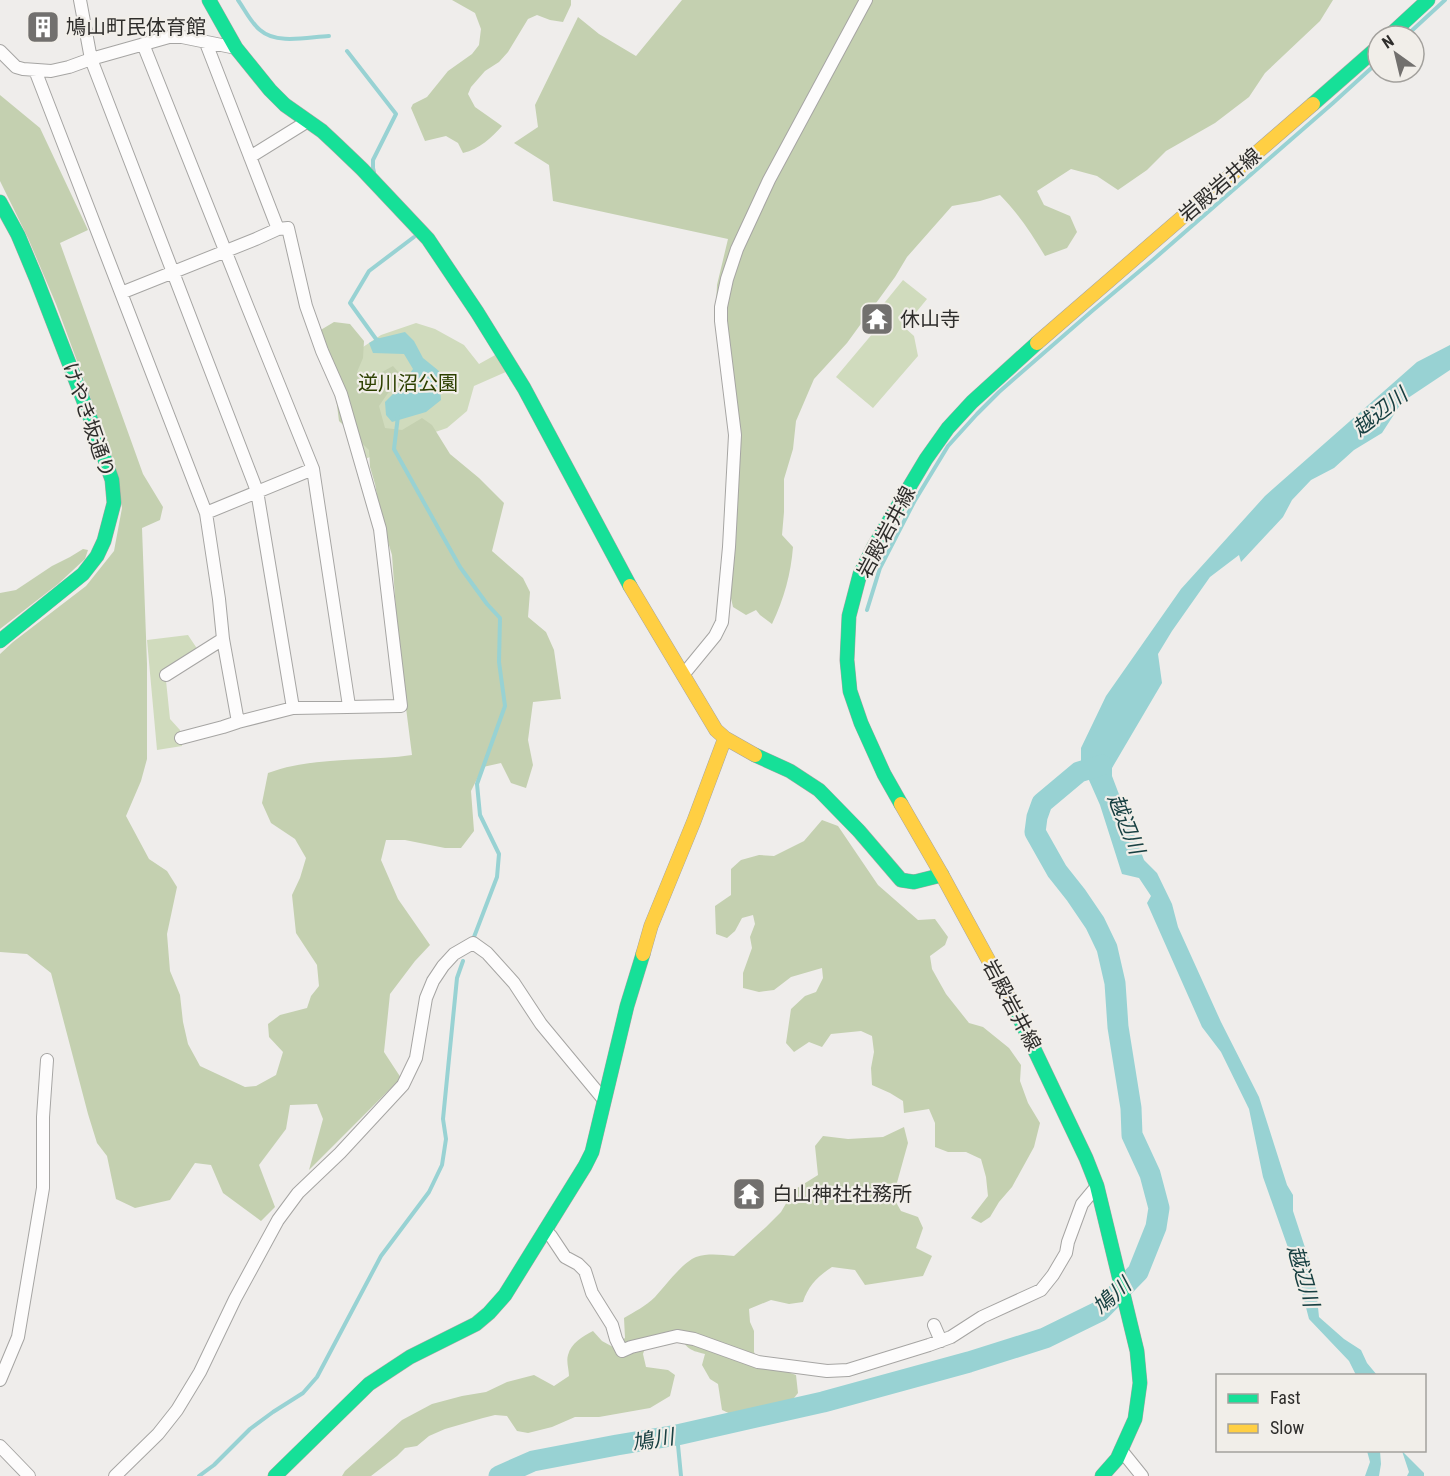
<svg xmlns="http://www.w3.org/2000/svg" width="1450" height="1476" viewBox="0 0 1450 1476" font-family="'Roboto Condensed','Noto Sans JP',sans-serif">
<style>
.green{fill:#d0dbbd}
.forest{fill:#c4d0b0}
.water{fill:#98d2d3}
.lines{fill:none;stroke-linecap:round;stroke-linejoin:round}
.stream{stroke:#98d2d3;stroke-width:4}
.river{stroke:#98d2d3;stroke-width:21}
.street-casing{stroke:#a6a5a3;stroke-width:14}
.fast-casing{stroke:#a6a5a3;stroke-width:15}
.slow-casing{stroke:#a6a5a3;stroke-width:15}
.street{stroke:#fdfcfc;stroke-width:12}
.fast{stroke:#16e098;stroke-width:14}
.slow{stroke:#ffcf43;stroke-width:14}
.labels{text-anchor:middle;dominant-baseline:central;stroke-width:4.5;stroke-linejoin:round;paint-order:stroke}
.poi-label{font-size:20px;fill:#2e2d2b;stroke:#f1eee9;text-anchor:start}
.street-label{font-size:20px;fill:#2e2d2b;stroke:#f1eee9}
.park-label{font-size:20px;fill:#2d4000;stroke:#f1eee9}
.water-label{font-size:21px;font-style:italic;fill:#184042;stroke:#f1eee9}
</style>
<rect width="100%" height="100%" fill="#efedeb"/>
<!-- green -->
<path class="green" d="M903,280L927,299L904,327L914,336L918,356L873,408L836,377L889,314L881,307Z
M416,323L435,329L464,345L479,364L497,354L508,371L474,386L467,411L447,428L409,441L365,459L345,391L363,347L381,335Z
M188,635L198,650L165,671L170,719L180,730L182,746L157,750L147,640Z"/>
<!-- forest -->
<path class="forest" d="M452,0H571V5L563,22L550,20L537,15L528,19L508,52L499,62L485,71L471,87L468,94L475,107L502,126C491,138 480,149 463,153L458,143L446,136L425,141L411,108L413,104L427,97L448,71L472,54L479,45L481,29L475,13Z
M682,0H1333L1320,21L1265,73L1249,97L1215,123L1166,151L1147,170L1118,190L1097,176L1071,169L1037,191L1044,205L1070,216L1077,232L1067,248L1045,256C1032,234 1018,213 1000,195L980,201L952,206L907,257L895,277L847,343L814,379L796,421L793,449L784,479V512L782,535L793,547C791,573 784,599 772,624L760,615L756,610L746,615L733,607L730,594L736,538L737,502L740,461L738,414L732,360L715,329L717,285L728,239L553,201L549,165L514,143L538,127L535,105L578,17L599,34L636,56Z
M0,95L40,128L88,230L60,243L143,474L163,507L160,520L142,528L147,664V759L141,781L126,816L149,859L167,871L177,887L167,934L170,971L180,995L183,1022L188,1044L200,1066L245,1087L256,1086L276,1075L283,1052L269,1037L268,1024L280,1015L307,1008L311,996L319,986L317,965L296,933L292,895L300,878L306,858L295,839L271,823L262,803L268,773C314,756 364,762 412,755L399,653L392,555L382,522L375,484L370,467L369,450L339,421L336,397L314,334L334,322L350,324L364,341L363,358L357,372L373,377L393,366L400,374L398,385L388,393L379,406L385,428L402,430L422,418L432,425L450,454L479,478L504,503L492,551L523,578L530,592L528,617L546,632L554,650L561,699L533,702L528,740L533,765L526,788L511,783L501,763L483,767L471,791L474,831L461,848H445L405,840H386L381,860L398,899L430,945L415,961L390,994L384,1052L401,1078L309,1170L323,1119L317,1104L290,1105L286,1129L259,1165L275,1207L261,1221L223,1193L211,1165L195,1163L170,1200L135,1208L116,1199L107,1156L97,1143L88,1114L51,973L27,954L0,952V654L13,642L86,586L114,551L122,508L115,464L56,304L28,238L0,181Z
M83,549L88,550L85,559L58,584L0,629V593L16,590L52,566L70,557Z
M822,820L838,826L878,885L918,920L935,919L948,937L945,945L930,956L932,969L946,994L969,1023L983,1027L1009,1048L1021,1065L1020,1081L1028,1103L1040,1123L1034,1147L1012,1187L999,1202L990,1217L981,1223L971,1218L988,1196L986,1177L981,1159L966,1152H948L935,1147V1123L929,1109L904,1113L903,1101L890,1093L872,1085L871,1068L874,1052L872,1036L861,1031L831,1034L822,1047L809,1042L794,1052L786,1043L791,1009L805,996L816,992L823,978L822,968L791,977L774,990L759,992L743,988V973L752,948L750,937L755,924L753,915L742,918L735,931L727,938L716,934L715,906L731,895V869L741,860L759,855L774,856L804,841Z
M904,1127L908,1143L893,1197L901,1211L918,1217L923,1228L916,1248L932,1256L923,1276L865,1285L855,1270L832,1267C818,1276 808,1286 803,1302L789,1304L771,1300L749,1309L750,1322L754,1331V1352L761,1367L776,1368L796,1375L798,1393L790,1403C773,1406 753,1416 736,1415C732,1415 727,1412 722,1410L718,1384L710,1379L702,1365L705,1354C688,1350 686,1348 678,1332L648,1339L643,1354L646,1367L668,1370L675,1375L670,1396L650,1408L599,1417H575L552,1427L528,1433L517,1431L507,1416L495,1415L483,1418L445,1429L429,1436L417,1446L405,1448L397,1456L371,1476H342L345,1471L402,1420L432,1404L462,1396L486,1392L507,1382L534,1375L554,1386L569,1376C569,1370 566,1361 568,1355C571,1343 583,1336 593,1331L602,1341L613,1347L625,1338L624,1318C634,1312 646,1306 655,1297C665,1286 683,1262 696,1257C709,1253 721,1255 734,1256L766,1227L781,1212L794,1190L818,1175L815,1146L823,1136L848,1139L883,1137Z"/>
<!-- water -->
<path class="water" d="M405,332L414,341L423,358L439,371L441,400L426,412L392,422L386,415L385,402L401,386L413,369L404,354L373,353L369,343L376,339Z
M1450,345V370L1402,402L1382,433L1354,450L1334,468L1311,480L1292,500L1283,517L1241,562L1239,555L1210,577L1172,631L1158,654L1162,683L1112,768V776L1144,860L1157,873L1172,904L1178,927L1221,1022L1259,1097L1287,1185L1293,1195V1211L1315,1278L1319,1317L1344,1339L1361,1350L1367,1363L1377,1375H1356L1349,1361L1309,1319L1297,1273L1263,1177L1249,1109L1221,1052L1202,1027L1147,903L1151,896L1139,878L1122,874L1100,805L1081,762V748L1106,696L1181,589L1265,496L1417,362Z
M1367,1451H1380L1381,1464L1379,1476H1365L1370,1462Z
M1402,1451L1424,1473V1476H1407L1409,1472Z"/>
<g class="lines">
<!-- stream -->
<path class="stream" d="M238,0C245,10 251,23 260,30C277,45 308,37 329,36
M1406,36L1445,0
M347,51L396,114L373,160V168L374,172
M378,340L376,339L350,303L369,271L414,237
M398,416L394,449L460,567L487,604L500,618L499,662L505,706L477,784L480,815L499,854L497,877L474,937
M867,610L880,568L914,502L948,446L977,414L999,392L1092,311L1154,259L1333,103L1378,62
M677,1435L681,1476
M199,1476L214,1465L250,1429L273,1412L303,1393L317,1377L381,1256L429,1192L442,1165L446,1139L443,1119L457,978L463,961"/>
<!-- river -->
<path class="river" d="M499,1476L533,1461L617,1445L677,1435L823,1402L969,1362L1045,1338L1100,1311L1138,1272L1156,1227L1159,1208L1150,1174L1132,1135L1131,1108L1118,1027L1115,983L1107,948L1095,923L1076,895L1057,871L1035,832L1037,817L1042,803L1079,772L1102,765"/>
<!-- street casing -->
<g class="street-casing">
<path id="street" d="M80,0L91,59L257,491L293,708
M206,43L278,229
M143,44L248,308L313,469L349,706
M0,51L16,67L23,69L51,71L69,67L91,59L169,37H182L236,48
M35,70L206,513L219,599L223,639L238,722L293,708L401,706L380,529L341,394L322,351L306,306L288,228L278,229L256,239L121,293
M250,157L308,121
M206,513L313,469
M166,675L223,639
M683,675L715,636L722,622L729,547L735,435L721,321V307L727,279L737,249L769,180L866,0
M181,738L223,727L238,722
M545,1230L551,1236L565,1257L578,1264L585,1271L592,1293L612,1325L616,1339L622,1351L631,1347L677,1336L694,1339L758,1362L827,1371L848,1370L929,1345L951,1337L982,1317L1041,1290L1053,1275L1066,1253L1068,1242L1082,1204L1097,1186
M934,1325L941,1341
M0,1380L18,1337L43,1188V1117L47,1060
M0,1446L29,1476
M1121,1450L1142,1476
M115,1476L158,1434L177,1410L200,1372L235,1299L278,1220L298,1193L340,1153L403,1085L416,1058L426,998L433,981L443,966L454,954L473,943L487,953L514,983L541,1024L604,1100"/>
</g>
<!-- fast casing -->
<g class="fast-casing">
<path id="fast" d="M209,0L236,48L270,90L285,105L322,131L338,146L362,169L428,239L477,312L524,388L630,586
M1389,36L1428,0
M1313,104L1378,47
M0,202L18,235L36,278L91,420L112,480L114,503L104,541L97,556L83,574L0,641
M755,755L790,771L819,790L859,831L901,880L914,882L942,875
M901,804L884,774L861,723L850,691L847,660L849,616L860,574L874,546L926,459L948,428L972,402L1037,343
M1015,1009L1086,1158L1097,1186L1137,1351L1140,1383L1135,1419L1117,1459L1102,1476
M275,1476L369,1384L410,1357L476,1324L489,1313L505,1295L585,1166L592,1152L627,1006L643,954"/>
</g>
<!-- slow casing -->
<g class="slow-casing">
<path id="slow" d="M1037,343L1313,104
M630,586L716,730L725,738L755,755
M901,804L942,875L1015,1009
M643,954L651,926L694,821L725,738"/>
</g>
<!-- street -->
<use href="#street" class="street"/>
<!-- fast -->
<use href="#fast" class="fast"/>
<!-- slow -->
<use href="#slow" class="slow"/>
</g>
<!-- icons -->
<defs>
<g id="building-square" transform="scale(1.725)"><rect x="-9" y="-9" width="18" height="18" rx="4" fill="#72706e" stroke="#f1eee9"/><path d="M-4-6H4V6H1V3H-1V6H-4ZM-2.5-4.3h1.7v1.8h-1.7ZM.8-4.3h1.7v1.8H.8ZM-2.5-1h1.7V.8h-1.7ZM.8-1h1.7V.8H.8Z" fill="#fff"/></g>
<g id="temple-square" transform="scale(1.725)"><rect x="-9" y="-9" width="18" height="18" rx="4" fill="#72706e" stroke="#f1eee9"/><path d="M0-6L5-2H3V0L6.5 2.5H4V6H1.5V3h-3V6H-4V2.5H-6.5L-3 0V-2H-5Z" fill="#fff"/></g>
</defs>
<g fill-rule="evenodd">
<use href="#building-square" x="43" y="27"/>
<use href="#temple-square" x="877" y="319"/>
<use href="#temple-square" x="749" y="1194"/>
</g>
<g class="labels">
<!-- poi labels -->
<g class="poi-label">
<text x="66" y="27">鳩山町民体育館</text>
<text x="900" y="319">休山寺</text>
<text x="772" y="1194">白山神社社務所</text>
</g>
<!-- street labels -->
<g class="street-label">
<text transform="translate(1220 185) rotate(-41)">岩殿岩井線</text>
<text transform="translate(89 420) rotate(71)">けやき坂通り</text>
<text transform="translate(886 532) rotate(-62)">岩殿岩井線</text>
<text transform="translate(1012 1005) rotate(62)">岩殿岩井線</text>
</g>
<!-- park labels -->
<g class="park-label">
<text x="408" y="383">逆川沼公園</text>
</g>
<!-- water labels -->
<g class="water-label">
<text transform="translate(1380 412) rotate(-38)">越辺川</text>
<text transform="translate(1126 824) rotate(68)">越辺川</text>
<text transform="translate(1303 1276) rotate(74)">越辺川</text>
<text transform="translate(1112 1296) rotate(-42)">鳩川</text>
<text transform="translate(653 1440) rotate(-10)">鳩川</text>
</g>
</g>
<!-- legend -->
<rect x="1216" y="1374" width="210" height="78" fill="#f1eee9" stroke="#a3a19d" stroke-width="1.5"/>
<rect x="1228" y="1394" width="30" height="9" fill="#16e098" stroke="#a3a19d" stroke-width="1.5"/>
<text x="1270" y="1404" font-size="18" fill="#2e2d2b">Fast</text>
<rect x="1228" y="1424" width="30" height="9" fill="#ffcf43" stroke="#a3a19d" stroke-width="1.5"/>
<text x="1270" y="1434" font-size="18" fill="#2e2d2b">Slow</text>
<!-- north arrow -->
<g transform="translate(1396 54) rotate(326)"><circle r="28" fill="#f1eee9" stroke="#a3a19d" stroke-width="1.5"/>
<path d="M0-4.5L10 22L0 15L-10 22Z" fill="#72706e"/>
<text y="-9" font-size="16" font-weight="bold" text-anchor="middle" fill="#2e2d2b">N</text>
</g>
</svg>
